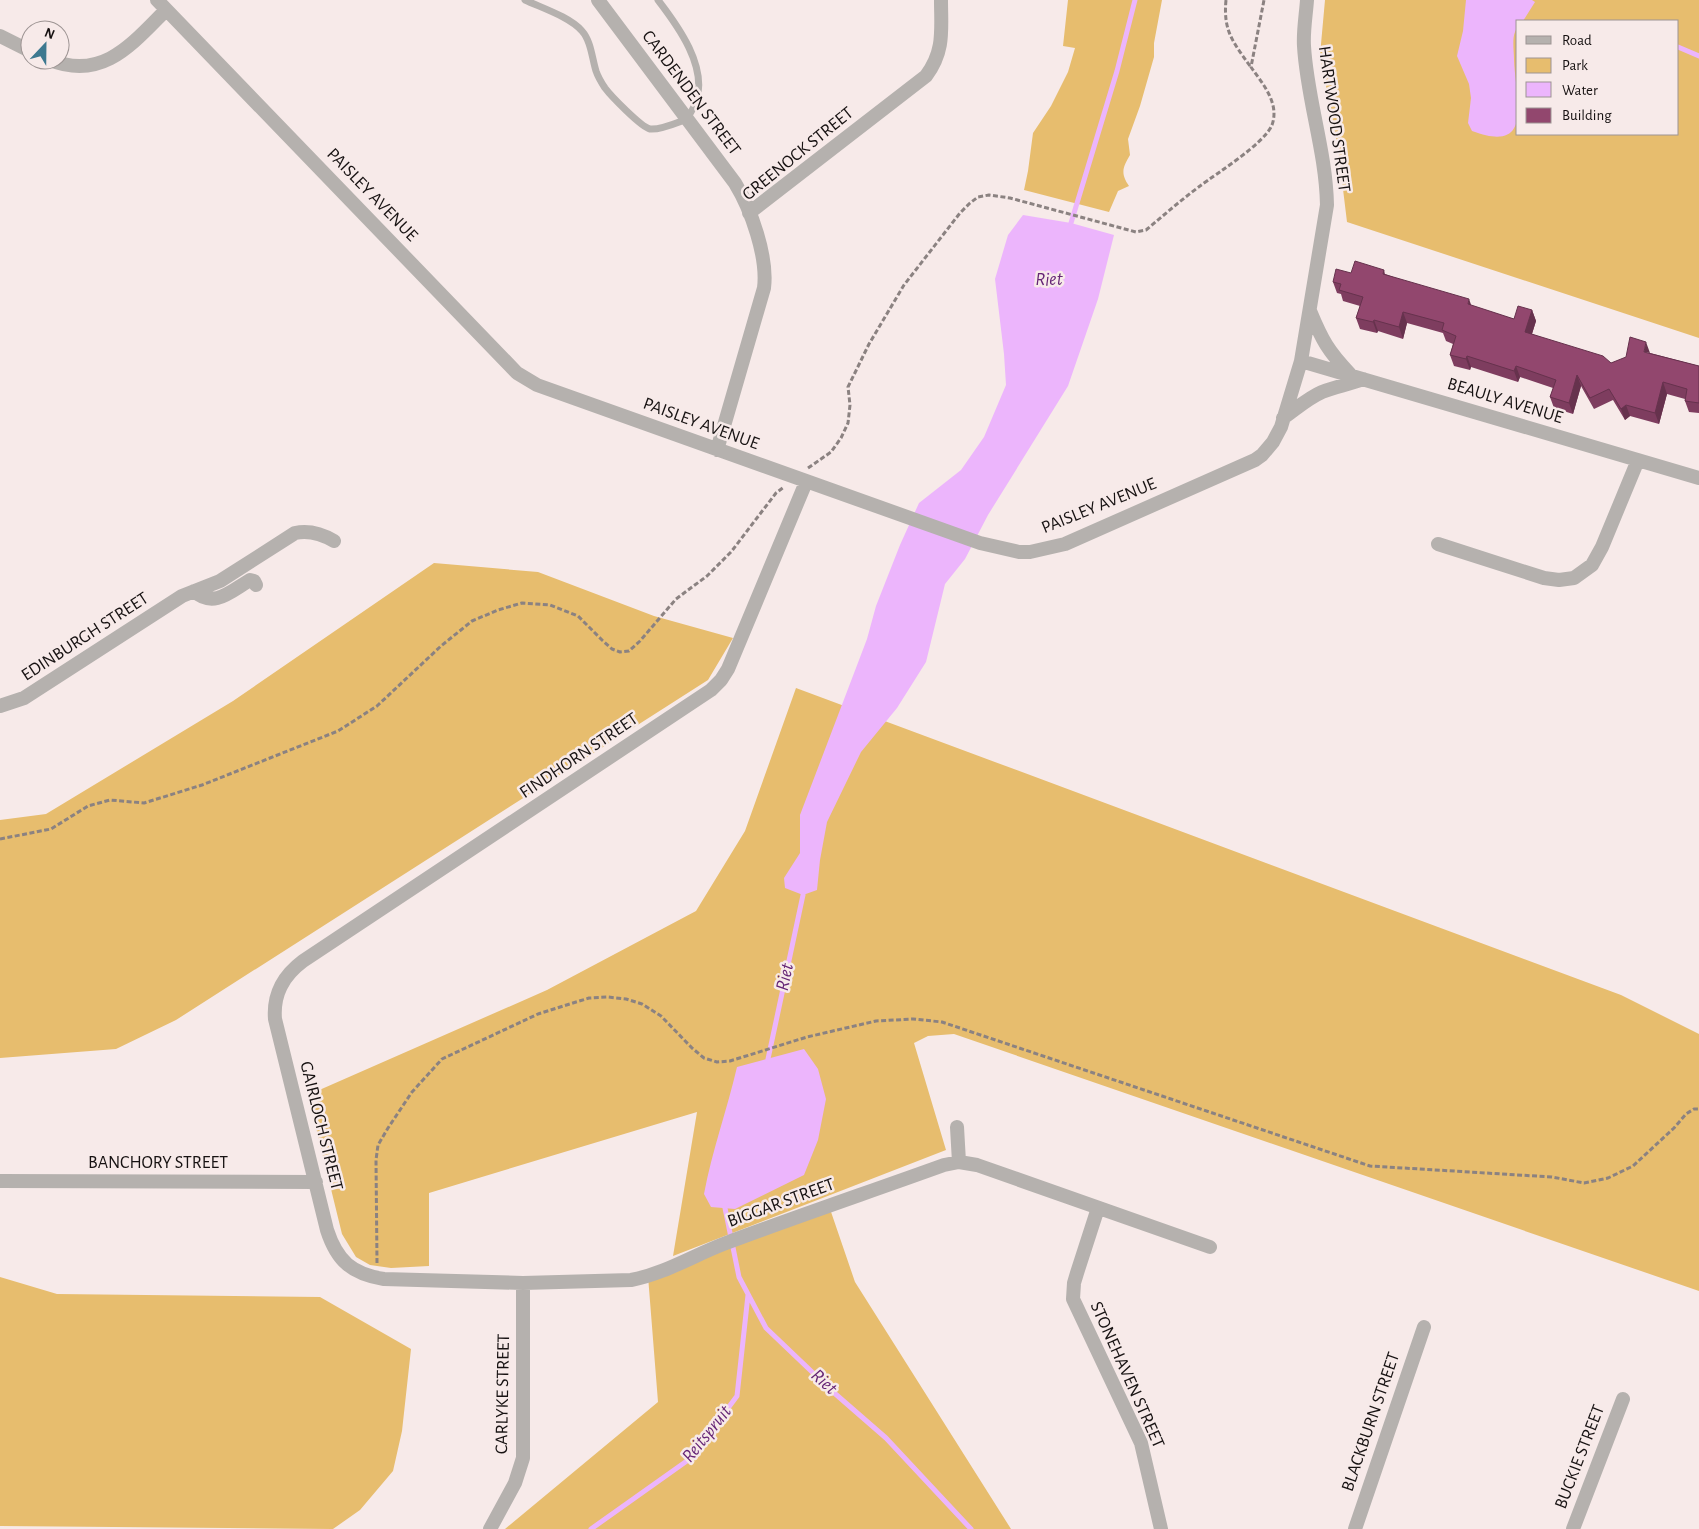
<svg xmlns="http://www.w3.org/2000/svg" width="1699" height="1529" viewBox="0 0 1699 1529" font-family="'Alegreya Sans',sans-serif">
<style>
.green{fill:#e7bd6e;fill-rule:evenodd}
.water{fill:#ecb5fc}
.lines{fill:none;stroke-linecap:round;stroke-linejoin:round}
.stream{stroke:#ecb5fc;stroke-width:5}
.path{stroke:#8b8281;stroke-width:3;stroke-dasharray:5 2.5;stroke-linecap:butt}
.lane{stroke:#b5b1ae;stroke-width:7}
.street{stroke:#b5b1ae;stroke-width:14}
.wall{fill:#7e3d5f}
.shaded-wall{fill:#66324d}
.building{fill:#92476e;stroke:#66324d}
.labels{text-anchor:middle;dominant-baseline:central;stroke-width:5;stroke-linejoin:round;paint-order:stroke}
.street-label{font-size:18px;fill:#171212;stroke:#f7eae9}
.water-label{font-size:19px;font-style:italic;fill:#652475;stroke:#f7eae9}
</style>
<rect width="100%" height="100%" fill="#f7eae9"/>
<!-- green -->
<path class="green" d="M1068,0H1162L1154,43V57L1140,106L1128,139L1130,155C1123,167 1120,173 1129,186L1118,191L1109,212L1024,190L1028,171L1033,133L1051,106L1068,72L1075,48L1063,46Z
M1325,0H1699V338L1347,222L1338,148L1320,55ZM1518,21H1678V134H1518Z
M434,563L538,572L654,616L733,638L708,680L176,1020L116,1049L0,1058V820L46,814L233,701Z
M796,688L1621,995L1699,1034V1291L954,1034L928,1036L914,1043L946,1150L673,1256L697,1112L429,1193V1266L391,1268L370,1265L356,1257L342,1234L308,1095L547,990L696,911L745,831Z
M829,1206L855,1282L1011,1529H505L658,1402L648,1276Z
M0,1277L57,1294L320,1297L411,1349L402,1431L393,1471L360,1510L333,1529L0,1526Z"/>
<!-- water -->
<path class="water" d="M1466,0H1532L1535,2L1523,21H1518C1518,27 1517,27 1515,32C1512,39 1514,52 1514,59C1515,97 1536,155 1472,131L1468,123L1471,98L1469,84L1457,56L1463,31Z
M1023,215L1071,223L1114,235L1098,299L1068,386L988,515L965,559L945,584L926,662L897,708L861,752L827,822L820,860L817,890L803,895L785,888L784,878L800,853V815L867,639L876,606L900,545L919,503L961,470L984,437L1006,385L1004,354L995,279L1008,235Z
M804,1049L818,1069L826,1099L818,1140L804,1175L735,1209L711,1207L704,1194C712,1151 727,1110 737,1067Z"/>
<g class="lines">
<!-- stream -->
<path class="stream" d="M1678,47L1699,56
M1071,223L1117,71L1135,0
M768,1059L803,895
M725,1208L739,1277L766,1328L832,1391L886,1438L971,1529
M591,1529L691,1458L737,1396L748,1295"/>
<!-- path -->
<path class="path" d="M1226,0C1223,31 1233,42 1250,66
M808,468L831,452L841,438L848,423L850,405L848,387L869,344L904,285L960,213L970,203L978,197L989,195L1010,198L1136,232L1146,230C1164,215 1181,200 1200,186C1217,173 1264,144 1272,125C1280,103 1262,83 1251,67L1264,0
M0,839L51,829L88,806L110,800L144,803L202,785L338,731L377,706L441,646L472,621L498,610L522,603L550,605L578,616L602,640L612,649L620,652L629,651L640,641L676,599L707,576L731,552L776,493L784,487
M377,1263L376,1160L378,1145L388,1128L412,1092L442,1059L538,1014L589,998L608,997L626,999L642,1004L661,1016L692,1048L704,1058L717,1062L730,1061L807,1037L876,1021L913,1019L942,1022L1370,1166L1552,1177L1584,1183L1608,1178L1633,1166L1674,1128L1686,1114L1694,1109H1699"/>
<!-- lane -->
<path class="lane" d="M525,0C542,8 570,17 582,31C591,41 592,58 596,71C598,77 601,82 605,88C611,96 641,127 650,129C661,130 676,123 687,119C690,113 694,108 696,102C708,67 678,26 658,0"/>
<!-- street -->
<path class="street" d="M157,0L517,373L537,385L980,543L1019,552H1030L1065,544L1255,460L1262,455L1273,442L1281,427L1301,361L1327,205C1326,151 1307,99 1304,46C1303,31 1306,15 1307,0
M598,0L735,183C751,209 768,257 764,288L717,450
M0,36L30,51
M50,60C103,81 132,44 166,10
M749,213L926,76C945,51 941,29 941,0
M1310,311C1322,340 1328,351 1350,374
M1301,361L1699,478
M1283,418C1296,409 1308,398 1322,392C1335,387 1350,384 1363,379
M806,482L728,669L721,680L711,690L303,961C283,976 273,994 275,1019L327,1230C337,1261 352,1274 384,1279L523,1283L631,1280C664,1274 694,1255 726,1243C798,1216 872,1191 944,1165L959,1162L977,1165L1210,1247
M1438,544L1544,578L1559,580L1574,578L1592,565L1602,547L1638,460
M194,591C214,609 231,591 250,580L254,581L256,585
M0,706L24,698L182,596L220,581L295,533C309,530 322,534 334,541
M957,1127L959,1162
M0,1181L316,1182
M1098,1208L1077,1273L1074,1283L1073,1299L1141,1443L1161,1529
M490,1529L515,1483L523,1458V1283
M1355,1529L1424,1327
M1573,1529L1623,1399"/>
</g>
<!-- wall -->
<path class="wall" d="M1384,270L1385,274L1472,306L1514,319L1532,310L1536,321L1532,334L1611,363L1650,353L1699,366V413L1689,412L1685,401V399L1667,394L1659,424L1630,416L1625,420L1613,400L1594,409L1581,386L1573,414L1554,408L1550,397L1553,388L1520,377L1518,382L1471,367L1470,370L1454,366L1450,355L1453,344L1446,341L1443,333L1407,323L1403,339L1378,331L1377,333L1360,329L1356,318L1360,306L1343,301L1341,294L1337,293L1333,282L1351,273Z"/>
<!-- shaded-wall -->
<path class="shaded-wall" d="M1469,299L1473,310L1468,304Z
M1532,310L1536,321L1529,343L1525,332Z
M1403,312L1407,323L1403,339L1399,327Z
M1374,320L1378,331L1377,333L1373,322Z
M1646,342L1650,353L1644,352Z
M1467,356L1471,367L1470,370L1466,359Z
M1516,366L1520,377L1518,382L1514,371Z
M1577,375L1581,386L1573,414L1569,403Z
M1663,382L1667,394L1659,424L1655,413Z
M1626,405L1630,416L1625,420L1621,409Z"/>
<!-- building -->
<path class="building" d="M1355,261L1384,270L1383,274L1469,299L1468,304L1514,319L1518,306L1532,310L1525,332L1603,356L1611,363L1626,357L1630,337L1646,342L1644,352L1699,366V403L1685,401L1687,389L1663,382L1655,413L1626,405L1621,409L1609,389L1590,398L1577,375L1569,403L1550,397L1556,380L1516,366L1514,371L1467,356L1466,359L1450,355L1456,336L1442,330L1444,323L1403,312L1399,327L1374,320L1373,322L1356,318L1363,297L1339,290L1341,284L1333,282L1336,269L1351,273Z"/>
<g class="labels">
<!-- street labels -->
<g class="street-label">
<text transform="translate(691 93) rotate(53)">CARDENDEN STREET</text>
<text transform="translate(1334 119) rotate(82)">HARTWOOD STREET</text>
<text transform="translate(798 154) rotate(-39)">GREENOCK STREET</text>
<text transform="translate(372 195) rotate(46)">PAISLEY AVENUE</text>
<text transform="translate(1505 401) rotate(17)">BEAULY AVENUE</text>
<text transform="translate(701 424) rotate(20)">PAISLEY AVENUE</text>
<text transform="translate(1099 506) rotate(-22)">PAISLEY AVENUE</text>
<text transform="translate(85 637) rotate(-33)">EDINBURGH STREET</text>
<text transform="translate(579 756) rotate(-34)">FINDHORN STREET</text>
<text transform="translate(321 1126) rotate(76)">GAIRLOCH STREET</text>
<text x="158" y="1163">BANCHORY STREET</text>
<text transform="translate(781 1203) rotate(-20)">BIGGAR STREET</text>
<text transform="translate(1127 1375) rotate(66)">STONEHAVEN STREET</text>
<text transform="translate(503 1394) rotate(-89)">CARLYKE STREET</text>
<text transform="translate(1371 1422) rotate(-71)">BLACKBURN STREET</text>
<text transform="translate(1580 1457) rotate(-69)">BUCKIE STREET</text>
</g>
<!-- water labels -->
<g class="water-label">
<text x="1049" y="279">Riet</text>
<text transform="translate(785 977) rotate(-78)">Riet</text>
<text transform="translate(824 1382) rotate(42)">Riet</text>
<text transform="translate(707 1434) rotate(-51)">Reitspruit</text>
</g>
</g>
<!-- legend -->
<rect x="1516" y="20" width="162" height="115" fill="#f7eae9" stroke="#9d9493"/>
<rect x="1526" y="36" width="25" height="8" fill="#b5b1ae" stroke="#9d9493"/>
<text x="1562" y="45" font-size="15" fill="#171212">Road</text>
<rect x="1526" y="58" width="25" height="15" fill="#e7bd6e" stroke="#9d9493"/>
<text x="1562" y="70" font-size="15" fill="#171212">Park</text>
<rect x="1526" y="82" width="25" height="15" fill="#ecb5fc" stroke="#9d9493"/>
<text x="1562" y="95" font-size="15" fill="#171212">Water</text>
<rect x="1526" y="108" width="25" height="15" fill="#92476e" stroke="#9d9493"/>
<text x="1562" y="120" font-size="15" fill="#171212">Building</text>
<!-- north arrow -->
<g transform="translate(45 45) rotate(22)"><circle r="24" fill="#f7eae9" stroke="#9d9493"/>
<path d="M0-4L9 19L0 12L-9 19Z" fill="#3d7990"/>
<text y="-8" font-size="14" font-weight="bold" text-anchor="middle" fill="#171212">N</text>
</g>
</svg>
